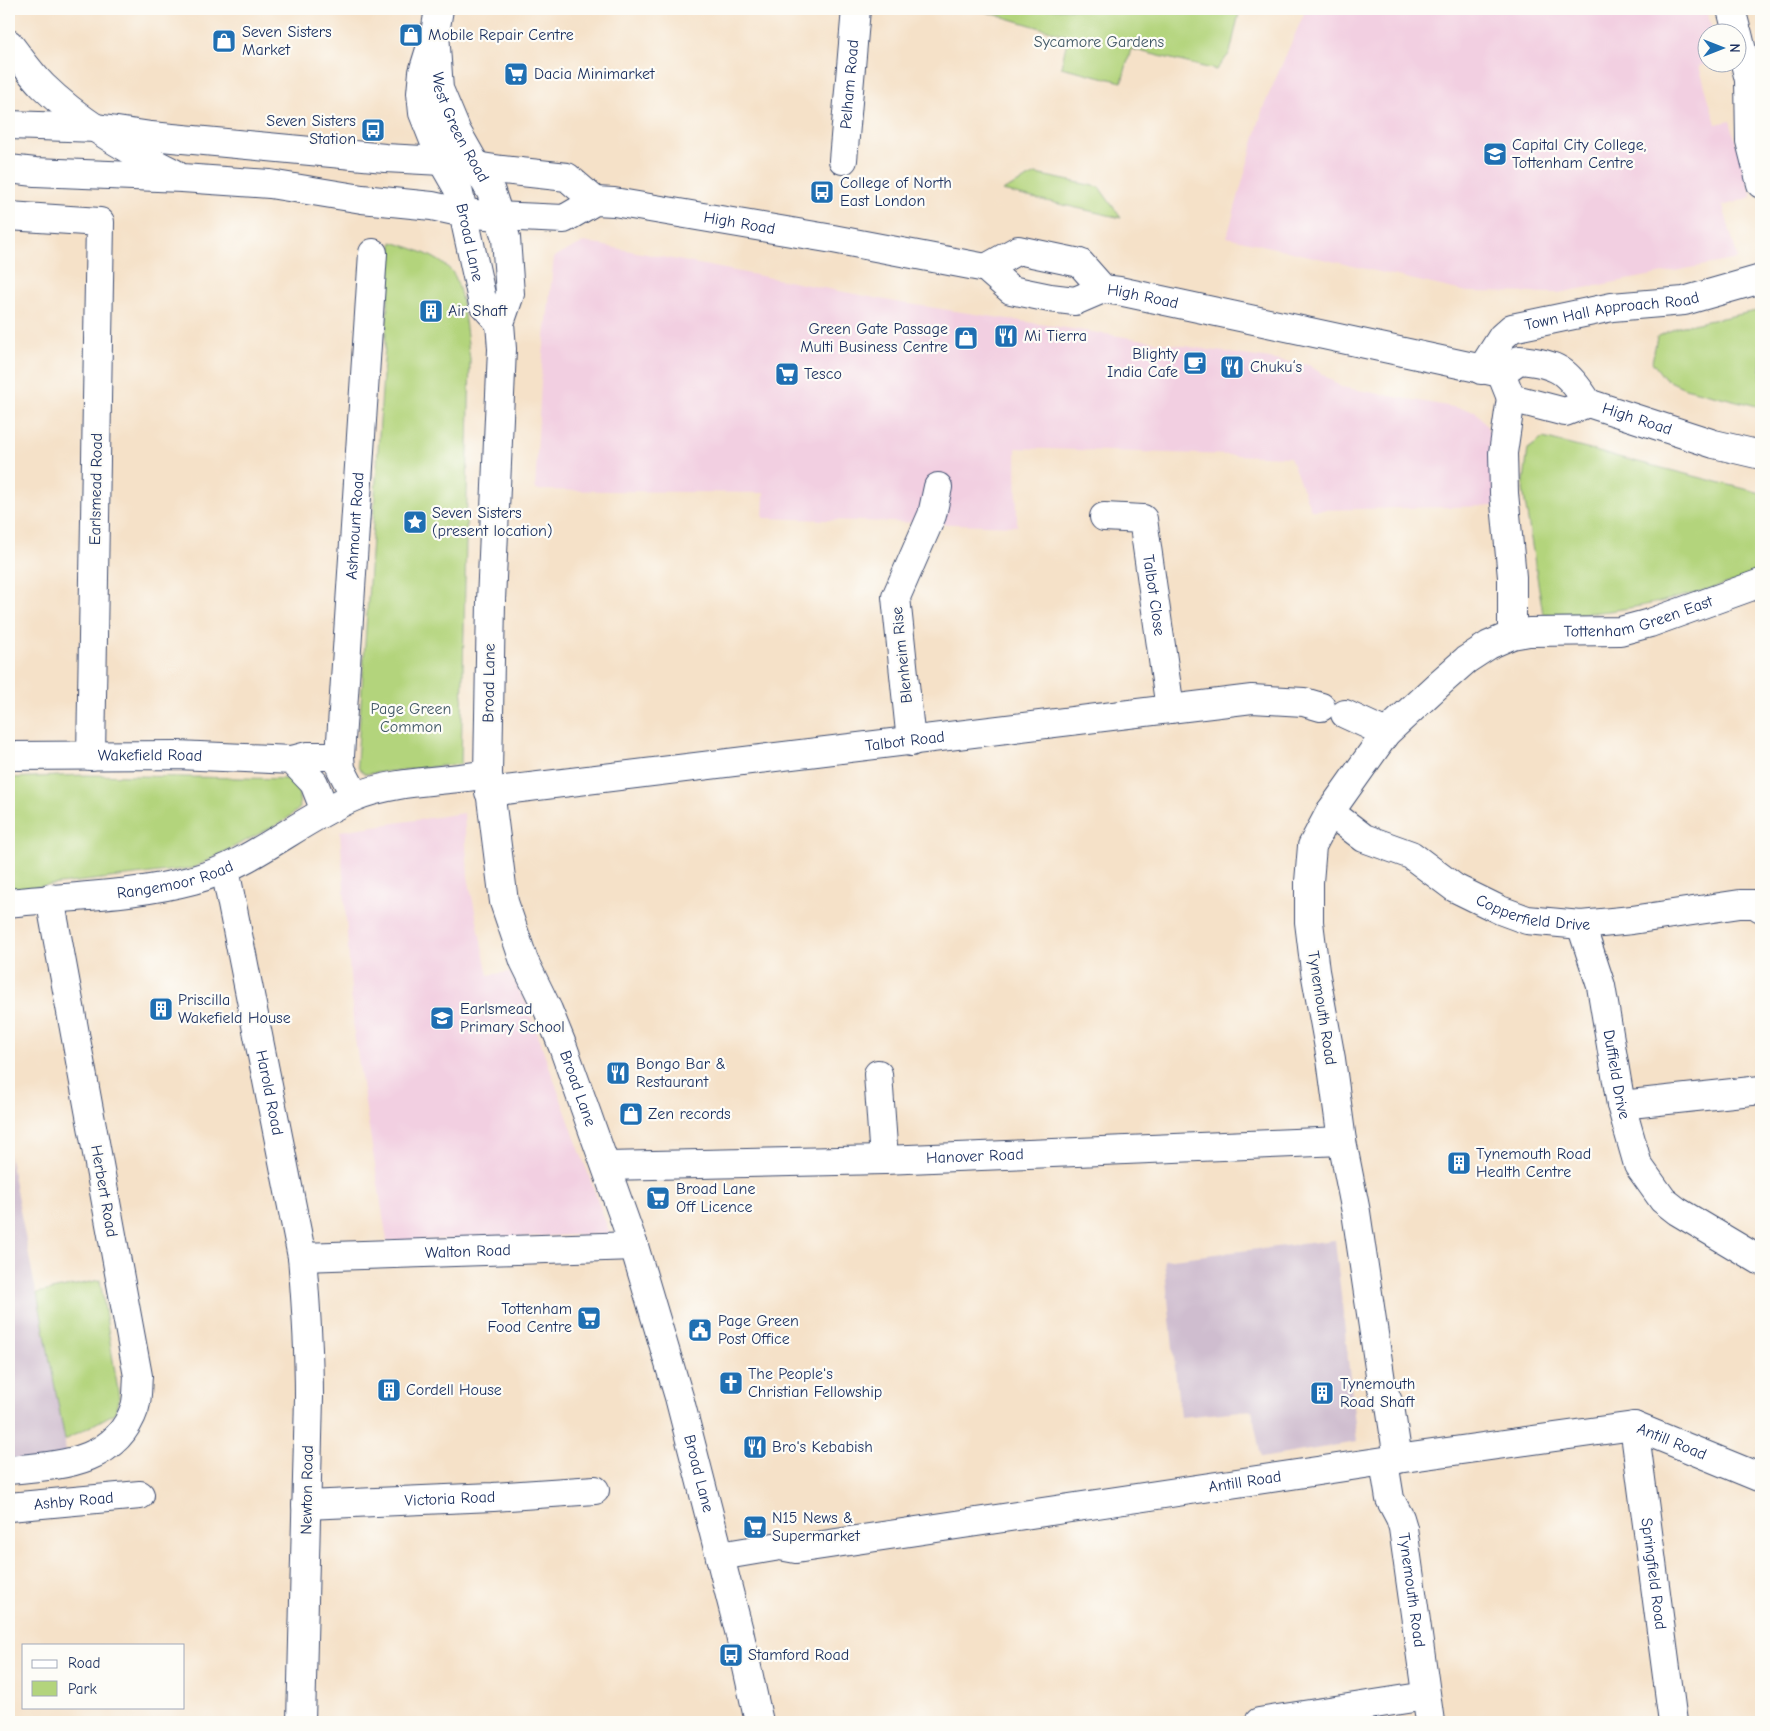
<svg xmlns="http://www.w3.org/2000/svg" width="1770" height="1731" viewBox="0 0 1770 1731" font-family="'Comic Neue',sans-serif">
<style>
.built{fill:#f2cfe1}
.industrial{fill:#cfbdcf}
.green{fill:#b3d47c;stroke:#67826d}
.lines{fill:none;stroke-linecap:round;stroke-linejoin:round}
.minor-casing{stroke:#3c4a6e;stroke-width:30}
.major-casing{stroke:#3c4a6e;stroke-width:30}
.highway-casing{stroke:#3c4a6e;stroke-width:30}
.minor{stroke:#fff;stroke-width:28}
.major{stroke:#fff;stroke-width:28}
.highway{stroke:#fff;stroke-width:28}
.labels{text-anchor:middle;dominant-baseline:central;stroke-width:4.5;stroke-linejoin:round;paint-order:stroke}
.poi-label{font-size:16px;fill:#1b2f5e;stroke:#fdfcf7;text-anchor:start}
.park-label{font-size:16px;fill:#415866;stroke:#fdfcf7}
.street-label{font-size:16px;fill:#1b2f5e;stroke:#fdfcf7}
</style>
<rect width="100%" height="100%" fill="#fdfcf7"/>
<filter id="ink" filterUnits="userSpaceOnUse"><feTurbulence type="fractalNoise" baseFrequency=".02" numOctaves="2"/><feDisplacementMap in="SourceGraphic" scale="10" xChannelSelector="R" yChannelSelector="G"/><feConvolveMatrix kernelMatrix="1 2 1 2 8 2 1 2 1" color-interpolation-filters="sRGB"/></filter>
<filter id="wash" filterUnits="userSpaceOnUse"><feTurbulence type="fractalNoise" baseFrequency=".0096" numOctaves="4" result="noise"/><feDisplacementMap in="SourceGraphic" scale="20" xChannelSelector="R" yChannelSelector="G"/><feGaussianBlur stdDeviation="1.12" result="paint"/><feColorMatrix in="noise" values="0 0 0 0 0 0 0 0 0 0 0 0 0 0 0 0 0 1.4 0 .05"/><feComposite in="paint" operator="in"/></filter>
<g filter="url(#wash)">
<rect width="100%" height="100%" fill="#f5e1c8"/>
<!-- built -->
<path class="built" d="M1306,9H1706L1713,32H1708V62L1710,63L1699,66L1716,124L1730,121L1752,197L1723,206L1738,259L1558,293L1467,292L1227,237L1263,108Z
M584,242L896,302L1309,365L1341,387L1475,411L1485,423L1494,441L1496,506L1311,510L1290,457L1016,448L1017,526L763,518L764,493L535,490L542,364L554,257Z
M464,813L468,877L488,975L509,972L526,1003L610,1234L387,1241L354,1033L340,831Z"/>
<!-- industrial -->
<path class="industrial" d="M9,1154L65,1440L66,1472L9,1477Z
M1335,1240L1357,1442L1261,1458L1252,1410L1180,1417L1164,1260Z"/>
<!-- green -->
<path class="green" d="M983,9H1240L1230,53L1216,70L1131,49L1122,82L1061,67L1068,36L983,11Z
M1036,174L1099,187L1121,218L1002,191Z
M392,242C411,248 440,256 453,273C463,287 467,341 470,359L461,764L365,774L359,769L357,762Z
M1761,310V407L1685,388L1665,379L1652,362L1657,337L1678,327Z
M1543,438L1761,493V573C1688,596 1620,617 1543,614L1523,489L1528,449Z
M86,775L290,779L298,786L300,808L284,821L193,868L9,890V778Z
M100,1280L119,1397L115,1413L65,1440L37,1293Z"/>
</g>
<g filter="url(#ink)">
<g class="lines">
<!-- minor casing -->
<g class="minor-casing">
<g id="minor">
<path d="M1731,9L1737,32"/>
<path d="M1738,34L1749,80L1750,141L1761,184"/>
<path id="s1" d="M843,160L856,9"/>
<path d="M9,216L100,222L91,756"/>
<path id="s2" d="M1481,370L1502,337L1512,328L1612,307L1684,301L1761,279"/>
<path d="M1511,398L1503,453L1504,493L1512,577V635"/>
<path id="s3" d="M1104,517L1143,519L1170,709"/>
<path d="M1345,714L1386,733"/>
<path d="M911,742L896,597L932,515L938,487"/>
<path id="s4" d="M9,756L177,755L292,760L307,756H340"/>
<path d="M292,760L314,783L325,811"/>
<path id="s5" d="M489,792L1252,699L1304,702L1321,707"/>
<path id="s6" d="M355,796L341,769L340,756L373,253"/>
<path id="s7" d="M1330,812L1364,838L1411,855L1455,888L1500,910L1527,920L1581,925L1632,920L1740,904H1755L1761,908"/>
<path id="s8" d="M225,869L302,1257C306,1304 309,1350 309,1397L301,1722"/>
<path id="s9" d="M9,903C70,896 133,896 193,880C251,865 299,820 354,797C395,780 444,782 488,774"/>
<path id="s10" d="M1581,925L1601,986L1621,1105L1638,1165L1663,1200L1677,1211L1761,1261"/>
<path d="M878,1074L884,1160"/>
<path d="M1621,1105L1761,1090"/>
<path id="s11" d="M606,1166L884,1160L1342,1141"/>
<path id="s12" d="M302,1257L634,1246"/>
<path id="s13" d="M1634,1426L1673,1722"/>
<path id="s14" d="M1398,1459L1390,1406L1382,1388L1356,1212L1342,1141L1331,1059L1315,971L1309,922V882L1312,846L1330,812L1386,733L1441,682L1466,660L1489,645L1512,635L1529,632L1620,631L1650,623L1761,583"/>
<path id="s15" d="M1384,1462L1390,1499L1400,1518L1403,1528L1430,1722"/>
<path d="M9,1470C60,1465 116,1464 135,1407C138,1397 137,1386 138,1376L50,898"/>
<path id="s16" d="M306,1505L493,1497L595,1490"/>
<path id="s17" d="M9,1507L140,1495"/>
<path id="s18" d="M720,1556L780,1546L796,1549L1411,1457L1634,1426L1761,1478"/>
<path d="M1259,1722L1426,1696"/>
</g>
</g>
<!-- major casing -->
<g class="major-casing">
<g id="major">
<path id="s19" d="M439,9L435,33L423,72L421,93L423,113L442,161L458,189L483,304L500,323"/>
<path id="s20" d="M435,33L439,89L457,132L491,192L506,238L510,294L500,323L502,349L491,601L488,774L504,902L524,961L548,1010L563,1047L634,1246L679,1397L739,1631L759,1722"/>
</g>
</g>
<!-- highway casing -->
<g class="highway-casing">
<g id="highway">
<path d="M9,44C20,58 30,73 43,86C81,123 127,150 174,173"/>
<path d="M9,125L97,128L151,136L385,158L442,161L502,170L567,177L595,201"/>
<path id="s21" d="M9,169L35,172L182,178L270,184L362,199L432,206L464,213L498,216L564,219L595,201L614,202L833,239L986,268L1011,290L1050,298L1075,301L1103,289L1119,291L1501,373"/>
<path d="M986,268L1018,250L1080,263L1103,289"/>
<path id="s22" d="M1501,373L1511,398L1565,412L1588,403L1714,444L1761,455"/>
<path d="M1501,373L1519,360C1557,363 1568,371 1588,403"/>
</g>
</g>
<!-- minor -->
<use href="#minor" class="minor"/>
<!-- major -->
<use href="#major" class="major"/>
<!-- highway -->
<use href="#highway" class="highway"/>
</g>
</g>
<!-- icons -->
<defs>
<g id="shop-square" transform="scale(1.25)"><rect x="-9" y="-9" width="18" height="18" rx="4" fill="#1f6fb2" stroke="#fdfcf7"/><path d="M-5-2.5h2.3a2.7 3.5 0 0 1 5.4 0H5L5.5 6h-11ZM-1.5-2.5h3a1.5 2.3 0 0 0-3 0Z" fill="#fff"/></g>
<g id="supermarket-square" transform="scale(1.25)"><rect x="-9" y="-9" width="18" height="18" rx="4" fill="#1f6fb2" stroke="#fdfcf7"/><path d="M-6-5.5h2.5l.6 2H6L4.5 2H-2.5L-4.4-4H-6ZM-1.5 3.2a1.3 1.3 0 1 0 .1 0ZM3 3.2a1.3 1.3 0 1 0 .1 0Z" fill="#fff"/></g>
<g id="bus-square" transform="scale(1.25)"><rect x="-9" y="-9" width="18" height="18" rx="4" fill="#1f6fb2" stroke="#fdfcf7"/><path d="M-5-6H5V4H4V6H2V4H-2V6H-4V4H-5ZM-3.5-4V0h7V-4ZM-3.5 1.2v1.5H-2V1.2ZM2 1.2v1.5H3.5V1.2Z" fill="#fff"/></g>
<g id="university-square" transform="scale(1.25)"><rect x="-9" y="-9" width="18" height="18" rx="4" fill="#1f6fb2" stroke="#fdfcf7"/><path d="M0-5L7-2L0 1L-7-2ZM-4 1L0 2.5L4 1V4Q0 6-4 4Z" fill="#fff"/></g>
<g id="building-square" transform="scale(1.25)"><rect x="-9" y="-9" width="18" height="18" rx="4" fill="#1f6fb2" stroke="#fdfcf7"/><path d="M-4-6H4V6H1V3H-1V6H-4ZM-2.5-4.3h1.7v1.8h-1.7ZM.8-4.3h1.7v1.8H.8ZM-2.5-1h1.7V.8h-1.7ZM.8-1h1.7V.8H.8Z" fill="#fff"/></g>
<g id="restaurant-square" transform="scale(1.25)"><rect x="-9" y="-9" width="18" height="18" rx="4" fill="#1f6fb2" stroke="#fdfcf7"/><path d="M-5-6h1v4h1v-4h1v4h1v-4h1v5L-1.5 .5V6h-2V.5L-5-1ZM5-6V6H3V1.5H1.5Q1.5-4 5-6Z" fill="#fff"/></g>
<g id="cafe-square" transform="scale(1.25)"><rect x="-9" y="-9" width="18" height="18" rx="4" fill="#1f6fb2" stroke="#fdfcf7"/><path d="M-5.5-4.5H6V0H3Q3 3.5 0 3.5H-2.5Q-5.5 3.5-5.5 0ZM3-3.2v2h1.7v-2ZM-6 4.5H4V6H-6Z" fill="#fff"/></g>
<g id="sight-square" transform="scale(1.25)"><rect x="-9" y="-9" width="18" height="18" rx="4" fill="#1f6fb2" stroke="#fdfcf7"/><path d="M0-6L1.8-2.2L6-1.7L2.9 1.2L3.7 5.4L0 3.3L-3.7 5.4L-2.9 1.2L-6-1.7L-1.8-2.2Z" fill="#fff"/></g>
<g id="school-square" transform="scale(1.25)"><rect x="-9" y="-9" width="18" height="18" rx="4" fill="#1f6fb2" stroke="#fdfcf7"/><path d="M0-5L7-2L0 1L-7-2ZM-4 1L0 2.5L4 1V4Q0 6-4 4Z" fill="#fff"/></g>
<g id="civic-square" transform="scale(1.25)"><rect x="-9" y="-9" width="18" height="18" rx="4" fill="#1f6fb2" stroke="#fdfcf7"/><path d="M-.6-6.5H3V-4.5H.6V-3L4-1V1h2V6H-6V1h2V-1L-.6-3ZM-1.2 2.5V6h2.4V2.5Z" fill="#fff"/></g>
<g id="church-square" transform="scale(1.25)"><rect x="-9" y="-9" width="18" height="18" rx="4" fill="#1f6fb2" stroke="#fdfcf7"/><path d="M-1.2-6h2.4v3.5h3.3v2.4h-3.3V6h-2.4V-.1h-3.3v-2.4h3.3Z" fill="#fff"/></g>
</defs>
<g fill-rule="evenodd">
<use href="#shop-square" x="411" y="35"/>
<use href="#shop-square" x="224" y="41"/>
<use href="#supermarket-square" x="516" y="74"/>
<use href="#bus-square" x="373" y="130"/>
<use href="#university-square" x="1495" y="154"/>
<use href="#bus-square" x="822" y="192"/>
<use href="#building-square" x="431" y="311"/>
<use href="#restaurant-square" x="1006" y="336"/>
<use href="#shop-square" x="966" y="338"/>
<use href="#cafe-square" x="1195" y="363"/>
<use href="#restaurant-square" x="1232" y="367"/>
<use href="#supermarket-square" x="787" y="374"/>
<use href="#sight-square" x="415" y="522"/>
<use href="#building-square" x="161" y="1009"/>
<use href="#school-square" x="442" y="1018"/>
<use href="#restaurant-square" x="618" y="1073"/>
<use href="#shop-square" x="631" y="1114"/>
<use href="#building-square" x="1459" y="1163"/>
<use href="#supermarket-square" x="658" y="1198"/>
<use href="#supermarket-square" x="589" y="1318"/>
<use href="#civic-square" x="700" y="1330"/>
<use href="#church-square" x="731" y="1383"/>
<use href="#building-square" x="389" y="1390"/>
<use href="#building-square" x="1322" y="1393"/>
<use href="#restaurant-square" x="755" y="1447"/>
<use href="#supermarket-square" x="755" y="1527"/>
<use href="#bus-square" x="731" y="1655"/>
</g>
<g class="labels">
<!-- poi labels -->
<g class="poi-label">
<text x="242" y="32">Seven Sisters<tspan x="242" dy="18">Market</tspan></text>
<text x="428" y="35">Mobile Repair Centre</text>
<text x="534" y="74">Dacia Minimarket</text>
<text x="356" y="121" text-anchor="end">Seven Sisters<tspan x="356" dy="18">Station</tspan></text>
<text x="1512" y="145">Capital City College,<tspan x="1512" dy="18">Tottenham Centre</tspan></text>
<text x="840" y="183">College of North<tspan x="840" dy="18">East London</tspan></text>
<text x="448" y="311">Air Shaft</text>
<text x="948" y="329" text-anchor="end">Green Gate Passage<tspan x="948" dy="18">Multi Business Centre</tspan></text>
<text x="1024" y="336">Mi Tierra</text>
<text x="1178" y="354" text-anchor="end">Blighty<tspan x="1178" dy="18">India Cafe</tspan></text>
<text x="1250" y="367">Chuku‘s</text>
<text x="804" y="374">Tesco</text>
<text x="432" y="513">Seven Sisters<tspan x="432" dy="18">(present location)</tspan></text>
<text x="178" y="1000">Priscilla<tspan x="178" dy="18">Wakefield House</tspan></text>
<text x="460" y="1009">Earlsmead<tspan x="460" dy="18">Primary School</tspan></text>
<text x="636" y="1064">Bongo Bar &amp;<tspan x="636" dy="18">Restaurant</tspan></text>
<text x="648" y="1114">Zen records</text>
<text x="1476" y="1154">Tynemouth Road<tspan x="1476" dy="18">Health Centre</tspan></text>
<text x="676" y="1189">Broad Lane<tspan x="676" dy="18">Off Licence</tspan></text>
<text x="572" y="1309" text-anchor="end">Tottenham<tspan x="572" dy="18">Food Centre</tspan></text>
<text x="718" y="1321">Page Green<tspan x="718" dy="18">Post Office</tspan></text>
<text x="748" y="1374">The People's<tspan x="748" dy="18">Christian Fellowship</tspan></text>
<text x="1340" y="1384">Tynemouth<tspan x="1340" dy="18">Road Shaft</tspan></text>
<text x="406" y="1390">Cordell House</text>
<text x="772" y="1447">Bro's Kebabish</text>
<text x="772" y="1518">N15 News &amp;<tspan x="772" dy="18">Supermarket</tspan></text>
<text x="748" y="1655">Stamford Road</text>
</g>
<!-- park labels -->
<g class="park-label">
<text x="1099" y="42">Sycamore Gardens</text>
<text x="411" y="709">Page Green<tspan x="411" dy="18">Common</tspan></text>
</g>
<!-- street labels -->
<g class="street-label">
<text stroke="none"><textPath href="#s1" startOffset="76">Pelham Road</textPath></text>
<text stroke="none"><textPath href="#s20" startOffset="99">West Green Road</textPath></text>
<text stroke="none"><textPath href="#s21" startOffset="740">High Road</textPath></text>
<text stroke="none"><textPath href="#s19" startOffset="245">Broad Lane</textPath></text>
<text stroke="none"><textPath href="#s21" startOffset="1160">High Road</textPath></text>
<text stroke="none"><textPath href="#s2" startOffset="154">Town Hall Approach Road</textPath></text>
<text stroke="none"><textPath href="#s22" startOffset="159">High Road</textPath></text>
<text transform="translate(96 489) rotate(-89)">Earlsmead Road</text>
<text stroke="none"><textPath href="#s6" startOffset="274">Ashmount Road</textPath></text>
<text stroke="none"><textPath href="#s3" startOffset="116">Talbot Close</textPath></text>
<text stroke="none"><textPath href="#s14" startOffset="1046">Tottenham Green East</textPath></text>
<text transform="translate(902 655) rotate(-96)">Blenheim Rise</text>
<text transform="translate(489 683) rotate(-89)">Broad Lane</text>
<text stroke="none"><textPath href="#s5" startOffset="419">Talbot Road</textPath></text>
<text stroke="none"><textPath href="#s4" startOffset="141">Wakefield Road</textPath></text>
<text stroke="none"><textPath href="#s9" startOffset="168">Rangemoor Road</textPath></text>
<text stroke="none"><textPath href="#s7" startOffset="231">Copperfield Drive</textPath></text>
<text transform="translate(1322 1008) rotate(81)">Tynemouth Road</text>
<text stroke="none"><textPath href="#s10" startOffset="154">Duffield Drive</textPath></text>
<text stroke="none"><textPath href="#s20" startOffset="1088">Broad Lane</textPath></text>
<text stroke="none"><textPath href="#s8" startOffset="228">Harold Road</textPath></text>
<text stroke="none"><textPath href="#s11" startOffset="369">Hanover Road</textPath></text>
<text transform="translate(104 1191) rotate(80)">Herbert Road</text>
<text stroke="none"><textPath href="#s12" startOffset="166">Walton Road</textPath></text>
<text stroke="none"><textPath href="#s18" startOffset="965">Antill Road</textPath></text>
<text stroke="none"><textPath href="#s20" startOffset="1492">Broad Lane</textPath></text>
<text stroke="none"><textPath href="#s18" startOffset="531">Antill Road</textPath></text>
<text transform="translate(307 1490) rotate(-89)">Newton Road</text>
<text stroke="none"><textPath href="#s16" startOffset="144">Victoria Road</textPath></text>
<text stroke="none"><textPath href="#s17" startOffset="65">Ashby Road</textPath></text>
<text stroke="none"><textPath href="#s13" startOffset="149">Springfield Road</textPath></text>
<text stroke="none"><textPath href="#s15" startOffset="132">Tynemouth Road</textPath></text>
</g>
</g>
<!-- margin -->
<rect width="1770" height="1731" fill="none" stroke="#fdfcf7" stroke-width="30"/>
<!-- legend -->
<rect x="22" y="1644" width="162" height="65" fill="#fdfcf7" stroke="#a3aaba"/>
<rect x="32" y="1660" width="25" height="8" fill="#ffffff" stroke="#a3aaba"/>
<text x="68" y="1668" font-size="15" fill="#1b2f5e">Road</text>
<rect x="32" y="1681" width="25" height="15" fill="#b3d47c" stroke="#a3aaba"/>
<text x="68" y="1694" font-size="15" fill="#1b2f5e">Park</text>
<!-- north arrow -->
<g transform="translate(1722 48) rotate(90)"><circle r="24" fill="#fdfcf7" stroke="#a3aaba"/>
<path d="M0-4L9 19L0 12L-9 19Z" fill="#1f6fb2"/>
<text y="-8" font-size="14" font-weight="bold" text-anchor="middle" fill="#1b2f5e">N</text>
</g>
</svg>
